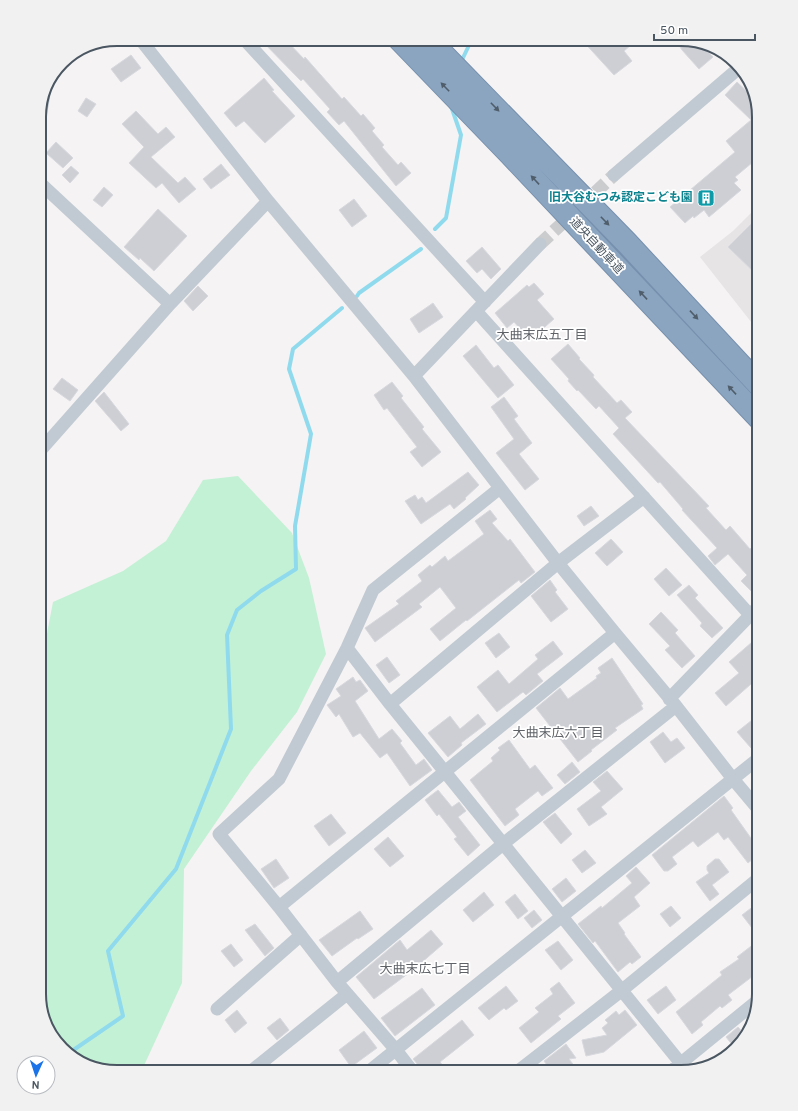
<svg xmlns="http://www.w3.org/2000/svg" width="798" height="1111" viewBox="0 0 798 1111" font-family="Overpass,'Noto Sans JP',sans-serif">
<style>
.education{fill:#e6e4e5}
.green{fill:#c3f1d5}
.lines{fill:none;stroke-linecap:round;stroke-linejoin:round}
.stream{stroke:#90daee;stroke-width:4}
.building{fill:#cdcfd5;stroke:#d7d9de}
.minor-tunnel{stroke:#caccce;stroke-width:13;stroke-dasharray:13 6;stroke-linecap:butt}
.motorway-casing{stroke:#7690ad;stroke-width:24}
.minor{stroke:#c1cad2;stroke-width:13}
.motorway{stroke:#8ba5c1;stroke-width:22}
.oneway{fill:#505e6b}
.labels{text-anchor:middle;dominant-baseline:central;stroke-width:3.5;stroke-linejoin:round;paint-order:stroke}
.culture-label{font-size:12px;font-weight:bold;fill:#0d838f;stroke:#fff;text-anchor:end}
.street-label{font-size:12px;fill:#4a5661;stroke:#fff}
.neighbourhood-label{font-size:13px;fill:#5f6368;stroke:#fff}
.rim{fill:none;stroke:#4a5661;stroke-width:2}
</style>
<rect width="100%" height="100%" fill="#f5f3f3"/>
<!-- education -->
<path class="education" d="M759,205V332L700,257L733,231Z"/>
<!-- green -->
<path class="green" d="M238,476L292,533L309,578L326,654L297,712L251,771L184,869L182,983L141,1072H112L78,1061L50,1033L39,994V675L53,602L123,571L166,541L203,480Z"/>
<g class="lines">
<!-- stream -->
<path class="stream" d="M461,62L472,39
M435,229L446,218L461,135L451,106
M357,296L359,293L421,249
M69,1053L123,1016L108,951L176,869L231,729L227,635L237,610L261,591L296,569L295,526L311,434L289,369L293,349L342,308"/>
</g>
<!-- building -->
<path class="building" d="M260,39H285L304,59L305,57L342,99L344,97L361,116L363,114L375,128L372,131L384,145L382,147L398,165L401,162L411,173L396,186L344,121L339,125L327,112L330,109L303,79L301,81Z
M581,39H638L624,51L632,61L614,75Z
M675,39H686L701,44L713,57L699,69L682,50Z
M131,55L141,68L121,82L111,69Z
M264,78L274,90L272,91L295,116L265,143L244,121L236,127L224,113Z
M737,82L754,98L759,117V157L735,177L738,180L734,183L741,190L709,217L704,210L694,218L693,216L685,223L670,207L735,152L726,141L751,120L725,95Z
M86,98L96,104L87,117L78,111Z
M136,111L158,134L166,127L175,137L151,157L178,183L185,177L196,189L179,203L162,183L156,188L129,163L144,147L122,124Z
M56,142L73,158L63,168L46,153Z
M221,164L230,175L211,189L203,179Z
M71,166L79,173L70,183L62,175Z
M104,187L113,195L102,207L93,200Z
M354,199L367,216L352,227L339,210Z
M158,209L187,236L154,271L140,258L139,260L124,247Z
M759,216V277L728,247Z
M482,247L501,269L491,279L482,269L477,273L466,261Z
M534,283L544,294L537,300L554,319L530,340L514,322L507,328L495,313L527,285L529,287Z
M198,286L208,296L193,311L184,301Z
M433,303L443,317L419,333L410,319Z
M568,344L580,358L579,359L594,375L593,377L617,403L621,400L632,412L625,418L709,506L706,508L726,530L730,526L750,549L759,541V556L754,560L759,564V587L757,585L751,591L741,581L747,575L728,554L715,565L708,556L717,548L682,510L683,509L660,482L658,483L613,434L619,428L599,406L596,409L578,390L577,391L568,381L569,379L551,359Z
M476,345L494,368L498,365L514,385L498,398L463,356Z
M62,378L78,390L70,401L53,389Z
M392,382L403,396L401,398L424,427L422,429L441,452L422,467L410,452L417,447L387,408L384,410L374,395Z
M104,392L129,424L121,431L95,401Z
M504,397L518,416L514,419L532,443L519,454L539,479L525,490L496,453L514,439L491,407Z
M468,472L479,485L465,498L466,499L454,509L450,504L421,524L405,501L415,495L418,500L422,497L426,503Z
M591,506L599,516L584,526L577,516Z
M490,510L497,519L492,523L508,541L510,539L535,572L521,583L519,580L467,621L466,620L440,641L430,629L456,608L440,587L419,604L422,607L375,642L365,628L399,604L396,601L422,581L418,575L430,565L432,567L445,556L448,561L484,534L475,521Z
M611,539L623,552L607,566L595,553Z
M666,568L682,585L669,596L654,579Z
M550,580L557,590L555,592L568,609L551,622L531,596Z
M689,585L698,595L695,598L723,628L712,638L700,626L702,623L677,595Z
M661,612L678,630L675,633L695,656L682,668L665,650L670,646L649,624Z
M499,633L510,647L496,658L485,643Z
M759,636V677L726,706L715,693L739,673L729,662Z
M553,641L563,654L537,674L543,681L526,695L523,692L497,712L477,687L498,670L509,684L538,659L535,655Z
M387,657L400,675L389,683L376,665Z
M612,658L643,704L641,705L643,709L615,728L617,730L591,750L592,751L578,762L536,708L560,688L568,699L597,678L596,676L601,673L598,668Z
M353,677L356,682L360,680L368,691L355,701L379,739L392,729L402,741L400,743L416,765L424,759L432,770L410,786L387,753L380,758L360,733L353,737L339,714L336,717L327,705L341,696L336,689Z
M478,714L486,724L461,743L462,745L448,757L428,733L450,716L460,729Z
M752,720L759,728V742L751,748L737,732Z
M663,732L671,742L677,738L685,748L665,763L650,742Z
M509,740L530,769L535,765L553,788L542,796L538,791L515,809L519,815L505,826L470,780L493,761L491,758L500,750L498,748Z
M572,762L580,772L565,784L557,775Z
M607,771L623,789L601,807L607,814L589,826L577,809L601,791L593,782Z
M438,790L452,807L459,802L466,811L458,817L480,845L468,856L454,839L457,837L439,814L437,816L425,800Z
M724,796L733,808L731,810L753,841L759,836V854L748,863L728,837L724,840L718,832L698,847L693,841L672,857L677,864L668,871H664L652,855Z
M555,813L572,834L561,844L543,822Z
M331,814L346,833L329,846L314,826Z
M388,837L404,856L390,867L374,849Z
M585,850L596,863L582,873L572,860Z
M276,859L289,878L274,888L261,869Z
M715,859H719L729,872L712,885L719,894L710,901L696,882L709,873L707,870V866Z
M636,867L650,883L634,897L640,906L618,923L625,933L624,934L641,957L632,964L630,962L618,972L595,941L593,943L578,924L601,906L602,908L632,883L626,876Z
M566,878L576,891L562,902L552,889Z
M484,892L494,905L473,922L463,910Z
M515,894L528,911L518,919L505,902Z
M759,902V937L742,915Z
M671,906L681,918L670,927L660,914Z
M534,910L542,920L532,928L524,918Z
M360,911L373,929L358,939L357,938L332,956L319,940Z
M255,924L274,948L265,956L245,930Z
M431,930L443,944L413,970L374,999L356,977L400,940L407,950Z
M759,940V985L753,976L728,995L732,1000L722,1008L720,1006L701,1022L703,1025L692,1034L676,1012L722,975L720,972L739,959L737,957Z
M558,941L573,960L561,970L545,950Z
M231,944L243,960L234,967L221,951Z
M559,982L575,1003L558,1016L561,1019L531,1043L519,1028L539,1012L535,1008L553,994L550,989Z
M506,986L518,1001L506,1010L504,1008L489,1020L478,1008Z
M666,986L676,1000L658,1014L647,1000Z
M422,988L435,1005L395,1036L381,1018Z
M237,1010L247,1023L235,1033L225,1020Z
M625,1010L637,1025L604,1052L586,1056L582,1040L607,1035L602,1028L608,1023L605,1020L616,1011L619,1015Z
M280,1018L289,1030L277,1040L267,1028Z
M462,1020L474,1035L440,1062L448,1072H424L413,1059Z
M738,1027L746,1036L734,1047L726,1037Z
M364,1031L377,1048L351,1067L339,1050Z
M566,1044L576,1058L569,1059L579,1072H552L544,1061Z"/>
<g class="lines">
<!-- minor-tunnel -->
<path class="minor-tunnel" d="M540,244L614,175"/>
<!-- motorway casing -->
<g class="motorway-casing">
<path id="motorway" d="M399,39L510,154L759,418
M428,39L627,243L759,385"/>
</g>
<!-- minor -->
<path class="minor" d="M140,39L268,201L414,376L558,563L615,633L676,706L733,779L759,810
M244,39L485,302
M63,62L67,58
M39,123L44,94
M614,175L739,68
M39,182L170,304
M476,311L750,615
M414,376L540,244
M39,452L170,304L268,201
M347,648L390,704L687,1071
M669,699L759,606
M390,704L558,563L644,497
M279,907L615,633
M337,982L503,844L676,706
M217,1009L301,935
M250,1072L347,994
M368,1072L759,758
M413,1072L396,1050L337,982L279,907L219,834L279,779L347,648L373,590L500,488
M517,1072L621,991L759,878
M670,1072L757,1001"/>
<!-- motorway -->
<use href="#motorway" class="motorway"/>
</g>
<!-- one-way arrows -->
<defs><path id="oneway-solid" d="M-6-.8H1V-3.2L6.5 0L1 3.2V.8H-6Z"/></defs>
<g class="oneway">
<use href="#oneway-solid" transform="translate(445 87) rotate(-134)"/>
<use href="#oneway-solid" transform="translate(495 107) rotate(46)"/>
<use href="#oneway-solid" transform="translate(535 180) rotate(-133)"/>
<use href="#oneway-solid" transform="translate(605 221) rotate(46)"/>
<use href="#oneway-solid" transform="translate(643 295) rotate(-133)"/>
<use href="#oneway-solid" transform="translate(694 315) rotate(47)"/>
<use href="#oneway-solid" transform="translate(732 390) rotate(-133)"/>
</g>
<!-- icons -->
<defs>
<g id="building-square" transform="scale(0.9)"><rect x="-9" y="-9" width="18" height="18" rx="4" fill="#0f9aa8" stroke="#fff"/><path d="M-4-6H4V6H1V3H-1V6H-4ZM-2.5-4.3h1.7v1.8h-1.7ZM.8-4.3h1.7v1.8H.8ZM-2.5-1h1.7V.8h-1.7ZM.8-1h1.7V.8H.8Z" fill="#fff"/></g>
</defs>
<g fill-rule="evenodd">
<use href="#building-square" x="706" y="198"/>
</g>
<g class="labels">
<!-- culture labels -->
<g class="culture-label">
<text x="693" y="198">旧大谷むつみ認定こども園</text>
</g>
<!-- street labels -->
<g class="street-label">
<text transform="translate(596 246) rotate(47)">道央自動車道</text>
</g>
<!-- neighbourhood labels -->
<g class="neighbourhood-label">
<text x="542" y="336">大曲末広五丁目</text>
<text x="558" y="734">大曲末広六丁目</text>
<text x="425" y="970">大曲末広七丁目</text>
</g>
</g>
<!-- crop -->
<path d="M0 0H798V1111H0ZM117 46H681A71 71 0 0 1 752 117V994A71 71 0 0 1 681 1065H117A71 71 0 0 1 46 994V117A71 71 0 0 1 117 46Z" fill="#f1f1f2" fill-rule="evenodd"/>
<path class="rim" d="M117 46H681A71 71 0 0 1 752 117V994A71 71 0 0 1 681 1065H117A71 71 0 0 1 46 994V117A71 71 0 0 1 117 46Z"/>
<!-- north arrow -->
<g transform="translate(36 1075) rotate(183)"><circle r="19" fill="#ffffff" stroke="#b7bbc0"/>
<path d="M0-3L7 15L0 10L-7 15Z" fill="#1a73e8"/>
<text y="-6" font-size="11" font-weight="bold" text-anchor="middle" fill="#4a5661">N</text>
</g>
<!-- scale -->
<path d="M654 34v6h101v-6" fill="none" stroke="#4a5661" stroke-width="2"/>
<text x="660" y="34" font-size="12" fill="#4a5661" stroke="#ffffff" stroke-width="3" paint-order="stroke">50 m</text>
</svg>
